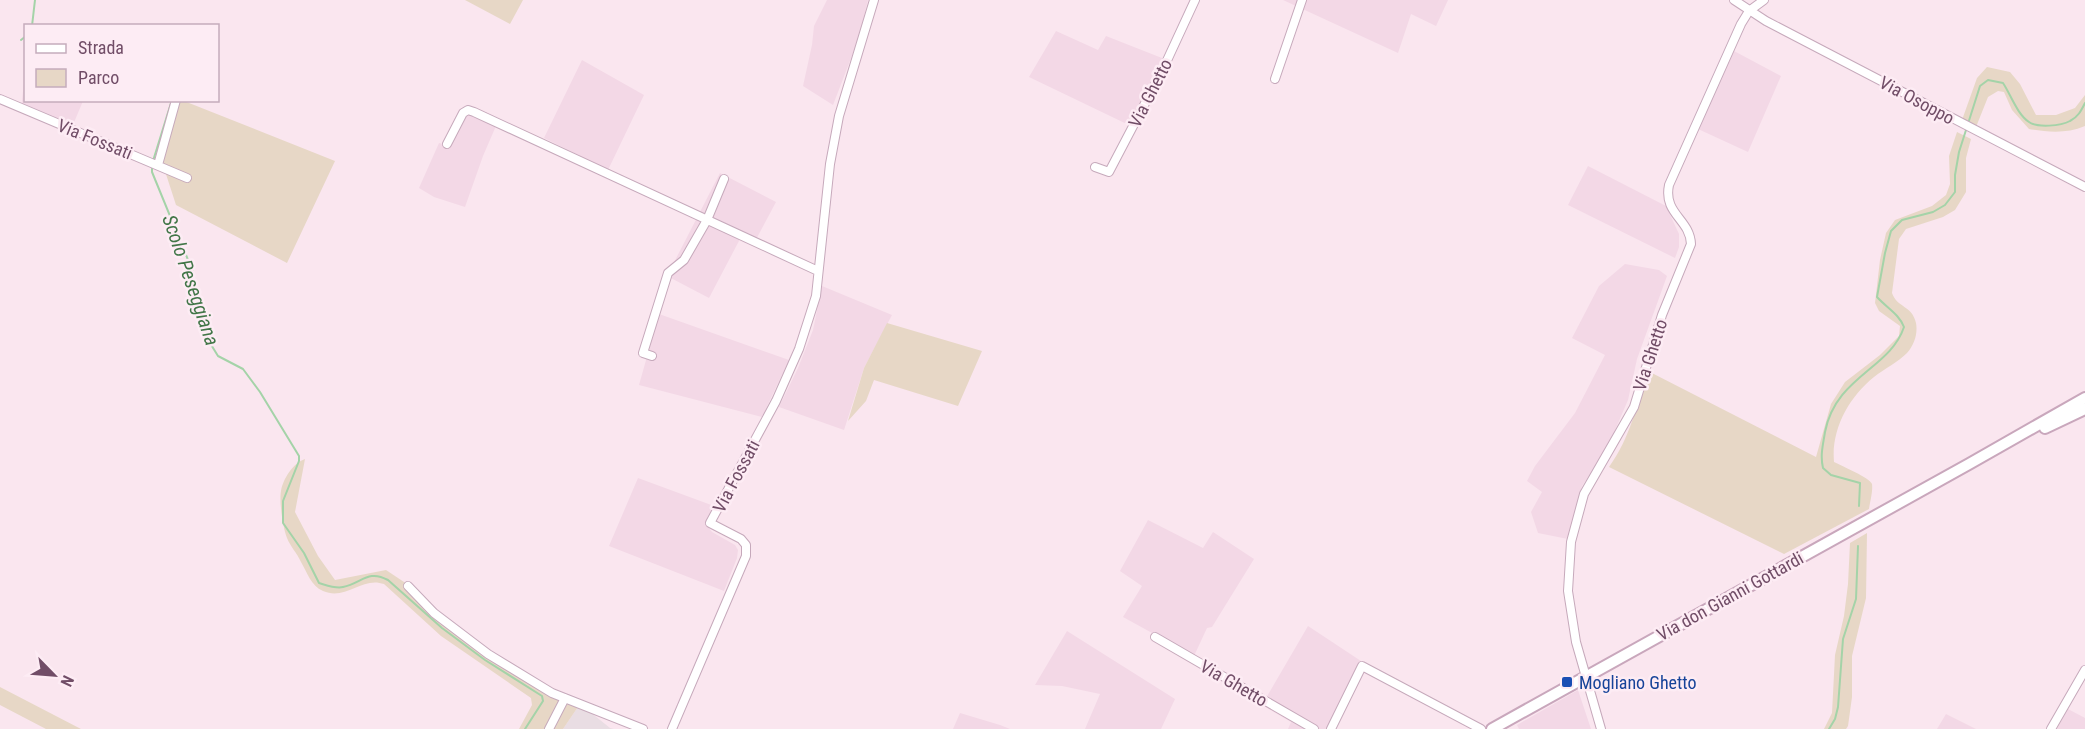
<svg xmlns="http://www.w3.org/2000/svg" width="2085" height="729" viewBox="0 0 2085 729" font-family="'Roboto Condensed',sans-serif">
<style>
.residential{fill:#f3d8e6}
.industrial{fill:#e9dde3}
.green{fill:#e7d7c6}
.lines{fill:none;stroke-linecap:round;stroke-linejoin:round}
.stream{stroke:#a4d3a8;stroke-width:2}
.street-casing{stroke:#c6a9bb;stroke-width:10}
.secondary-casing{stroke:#c9a7bc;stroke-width:14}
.street{stroke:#fff;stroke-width:8}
.secondary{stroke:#fff;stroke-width:10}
.transit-dot{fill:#1a4fb4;stroke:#fdecf4;stroke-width:2}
.labels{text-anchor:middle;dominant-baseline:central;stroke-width:5;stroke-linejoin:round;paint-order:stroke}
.street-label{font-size:18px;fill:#714d67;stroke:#fdecf4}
.transit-label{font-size:18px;fill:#164399;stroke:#fdecf4;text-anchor:start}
.water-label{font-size:20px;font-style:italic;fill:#427648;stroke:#fdecf4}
</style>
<rect width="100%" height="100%" fill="#fae6ef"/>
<!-- residential -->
<path class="residential" d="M827,0H868L858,40L833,105L803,86L812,45L814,26Z
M1283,0H1448L1436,26L1411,14L1398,53Z
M1056,31L1098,50L1106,36L1167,60L1133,127L1029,77Z
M1734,51L1781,76L1748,152L1698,129Z
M582,60L644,95L608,170L544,138Z
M25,74L26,100L83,101L70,132L21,109Z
M468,108L485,112L499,119L483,156L465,207L434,197L419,188L439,143L447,145Z
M1588,166L1666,206L1679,234V247L1675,258L1568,205Z
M720,173L776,202L753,245L740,239L709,298L667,276Z
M1625,264L1659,270L1667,276L1637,359L1628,400L1607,449L1582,486L1568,539L1538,533L1531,512L1542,492L1527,481L1535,466L1575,413L1605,355L1572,338L1599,286Z
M822,286L892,315L864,368L844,430L779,407L798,368L813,330Z
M659,314L789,360L762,417L639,385Z
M638,478L714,506L708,519V527L712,532L735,545L738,550L737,558L724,591L609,546Z
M1148,520L1203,548L1213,532L1254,559L1212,627L1207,628L1194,656L1123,617L1142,586L1120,571Z
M1308,626L1367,665L1331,729H1288L1291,722L1262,705Z
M1067,631L1175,699L1161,729H1085L1100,694L1062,686L1035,685Z
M1578,690L1591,729H1519L1517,725Z
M2068,709L2085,718V729H2057Z
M960,713L1000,725L1010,729H953Z
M1946,714L1976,729H1937Z"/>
<!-- industrial -->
<path class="industrial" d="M580,704L610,728L614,729H563Z"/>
<!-- green -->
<path class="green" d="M465,0H523L510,24Z
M1987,67L2010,72L2020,84L2036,115H2056L2075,108L2085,95V126C2066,134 2048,132 2029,129L2012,110L2004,92L1998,91L1988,97L1976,127L1962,120L1977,78Z
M177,100L184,101L335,161L287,263L176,205L164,168L157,165Z
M1957,132L1971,139L1966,158V192L1955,210L1943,217L1906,229L1899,239L1892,293C1897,308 1912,305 1916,323C1918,334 1914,345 1907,353C1898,362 1884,369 1874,377C1849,397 1831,429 1834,462C1842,466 1870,478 1872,484C1873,491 1870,502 1869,509L1784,554L1609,467C1630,438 1638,404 1646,370L1816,457L1831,404L1845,382L1880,355L1899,336L1900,326L1879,311L1875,303L1880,260L1886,233L1895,220L1932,206L1946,195L1950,184L1949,156Z
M887,323L982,351L958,406L874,380L866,401L848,421L864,368Z
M305,459L295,512L318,556L335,580L386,570L416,590L452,627L542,688L580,704L563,729H519L532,705L531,698L441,636L384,584C362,576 346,601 323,591C311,586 307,572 301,562C297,553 290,546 287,538C283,528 279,502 281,491C283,479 293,463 305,459Z
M1867,533L1866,598L1852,656V697L1848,726L1846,729H1824L1832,713L1835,655L1844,616L1848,584L1850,543Z
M0,687L81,729H46L0,705Z"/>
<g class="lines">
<!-- stream -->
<path class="stream" d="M32,26L35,0
M21,40L26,36
M153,161L171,103
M152,166V172L193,272V293L210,343L218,356L243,369L260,392L299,456V461L283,501V523L304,553L319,583C326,585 336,589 343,587C362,583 368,569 388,580L442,628L485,660L542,696L543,701L525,729
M1859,506L1860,483L1831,475L1823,468C1820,455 1823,445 1825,432C1836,376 1890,369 1904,327C1899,314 1887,308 1877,297L1885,253L1891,231L1902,220L1933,212L1945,205L1955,192V175L1959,152L1980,86L1988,80L2003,83C2011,95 2017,114 2029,122C2037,128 2061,126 2070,121C2078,117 2081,111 2085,103
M1829,729L1835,719L1838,707L1843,639L1856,599L1858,546"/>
<!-- street casing -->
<g class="street-casing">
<path id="street" d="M1734,0L1766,21L2085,187
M1275,79L1302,0
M0,99L187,178
M447,144L463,113L468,110L474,112L818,271
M158,165L176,100
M1095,167L1109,172L1164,67L1195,0
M652,356L643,353L668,273L684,260L707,220L724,179
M408,586L434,613L488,654L552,693L643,729
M1155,637L1314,729
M549,729L565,698
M672,729L746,556V545L741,539L710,523L776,401L799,349L816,296L830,164L839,116L874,0
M1331,729L1362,666L1481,729
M1601,729L1576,642L1568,591L1571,542L1584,494L1634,407L1662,315L1691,244C1690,219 1663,214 1669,185L1741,24L1749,11L1764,0
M2051,729L2085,670"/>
</g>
<!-- secondary casing -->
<g class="secondary-casing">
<path id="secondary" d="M2045,428L2085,409
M1492,729L1969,464L2085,398"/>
</g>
<!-- street -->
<use href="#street" class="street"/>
<!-- secondary -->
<use href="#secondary" class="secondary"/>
</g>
<!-- markers -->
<rect class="transit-dot" x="1561" y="676" width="12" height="12" rx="3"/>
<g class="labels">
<!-- street labels -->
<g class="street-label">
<text transform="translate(1150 93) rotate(-63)">Via Ghetto</text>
<text transform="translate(1917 100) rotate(28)">Via Osoppo</text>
<text transform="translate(95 139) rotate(22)">Via Fossati</text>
<text transform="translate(1650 355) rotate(-72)">Via Ghetto</text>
<text transform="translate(736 476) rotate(-62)">Via Fossati</text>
<text transform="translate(1730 596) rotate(-29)">Via don Gianni Gottardi</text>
<text transform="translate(1234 683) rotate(30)">Via Ghetto</text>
</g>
<!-- transit labels -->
<g class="transit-label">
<text x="1579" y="682">Mogliano Ghetto</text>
</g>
<!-- water labels -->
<g class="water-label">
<text transform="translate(191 280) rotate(71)">Scolo Peseggiana</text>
</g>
</g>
<!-- legend -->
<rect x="24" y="24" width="195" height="78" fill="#fdecf4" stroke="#c5acbc" stroke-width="1.5"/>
<rect x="36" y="44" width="30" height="9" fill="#ffffff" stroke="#c5acbc" stroke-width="1.5"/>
<text x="78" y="54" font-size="18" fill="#714d67">Strada</text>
<rect x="36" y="69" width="30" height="18" fill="#e7d7c6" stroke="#c5acbc" stroke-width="1.5"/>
<text x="78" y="84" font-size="18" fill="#714d67">Parco</text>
<!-- north arrow -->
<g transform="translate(54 675) rotate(115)" stroke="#fdecf4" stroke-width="4.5" paint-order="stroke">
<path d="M0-4.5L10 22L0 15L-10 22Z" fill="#714d67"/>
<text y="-9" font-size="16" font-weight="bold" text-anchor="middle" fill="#714d67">N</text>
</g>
</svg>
